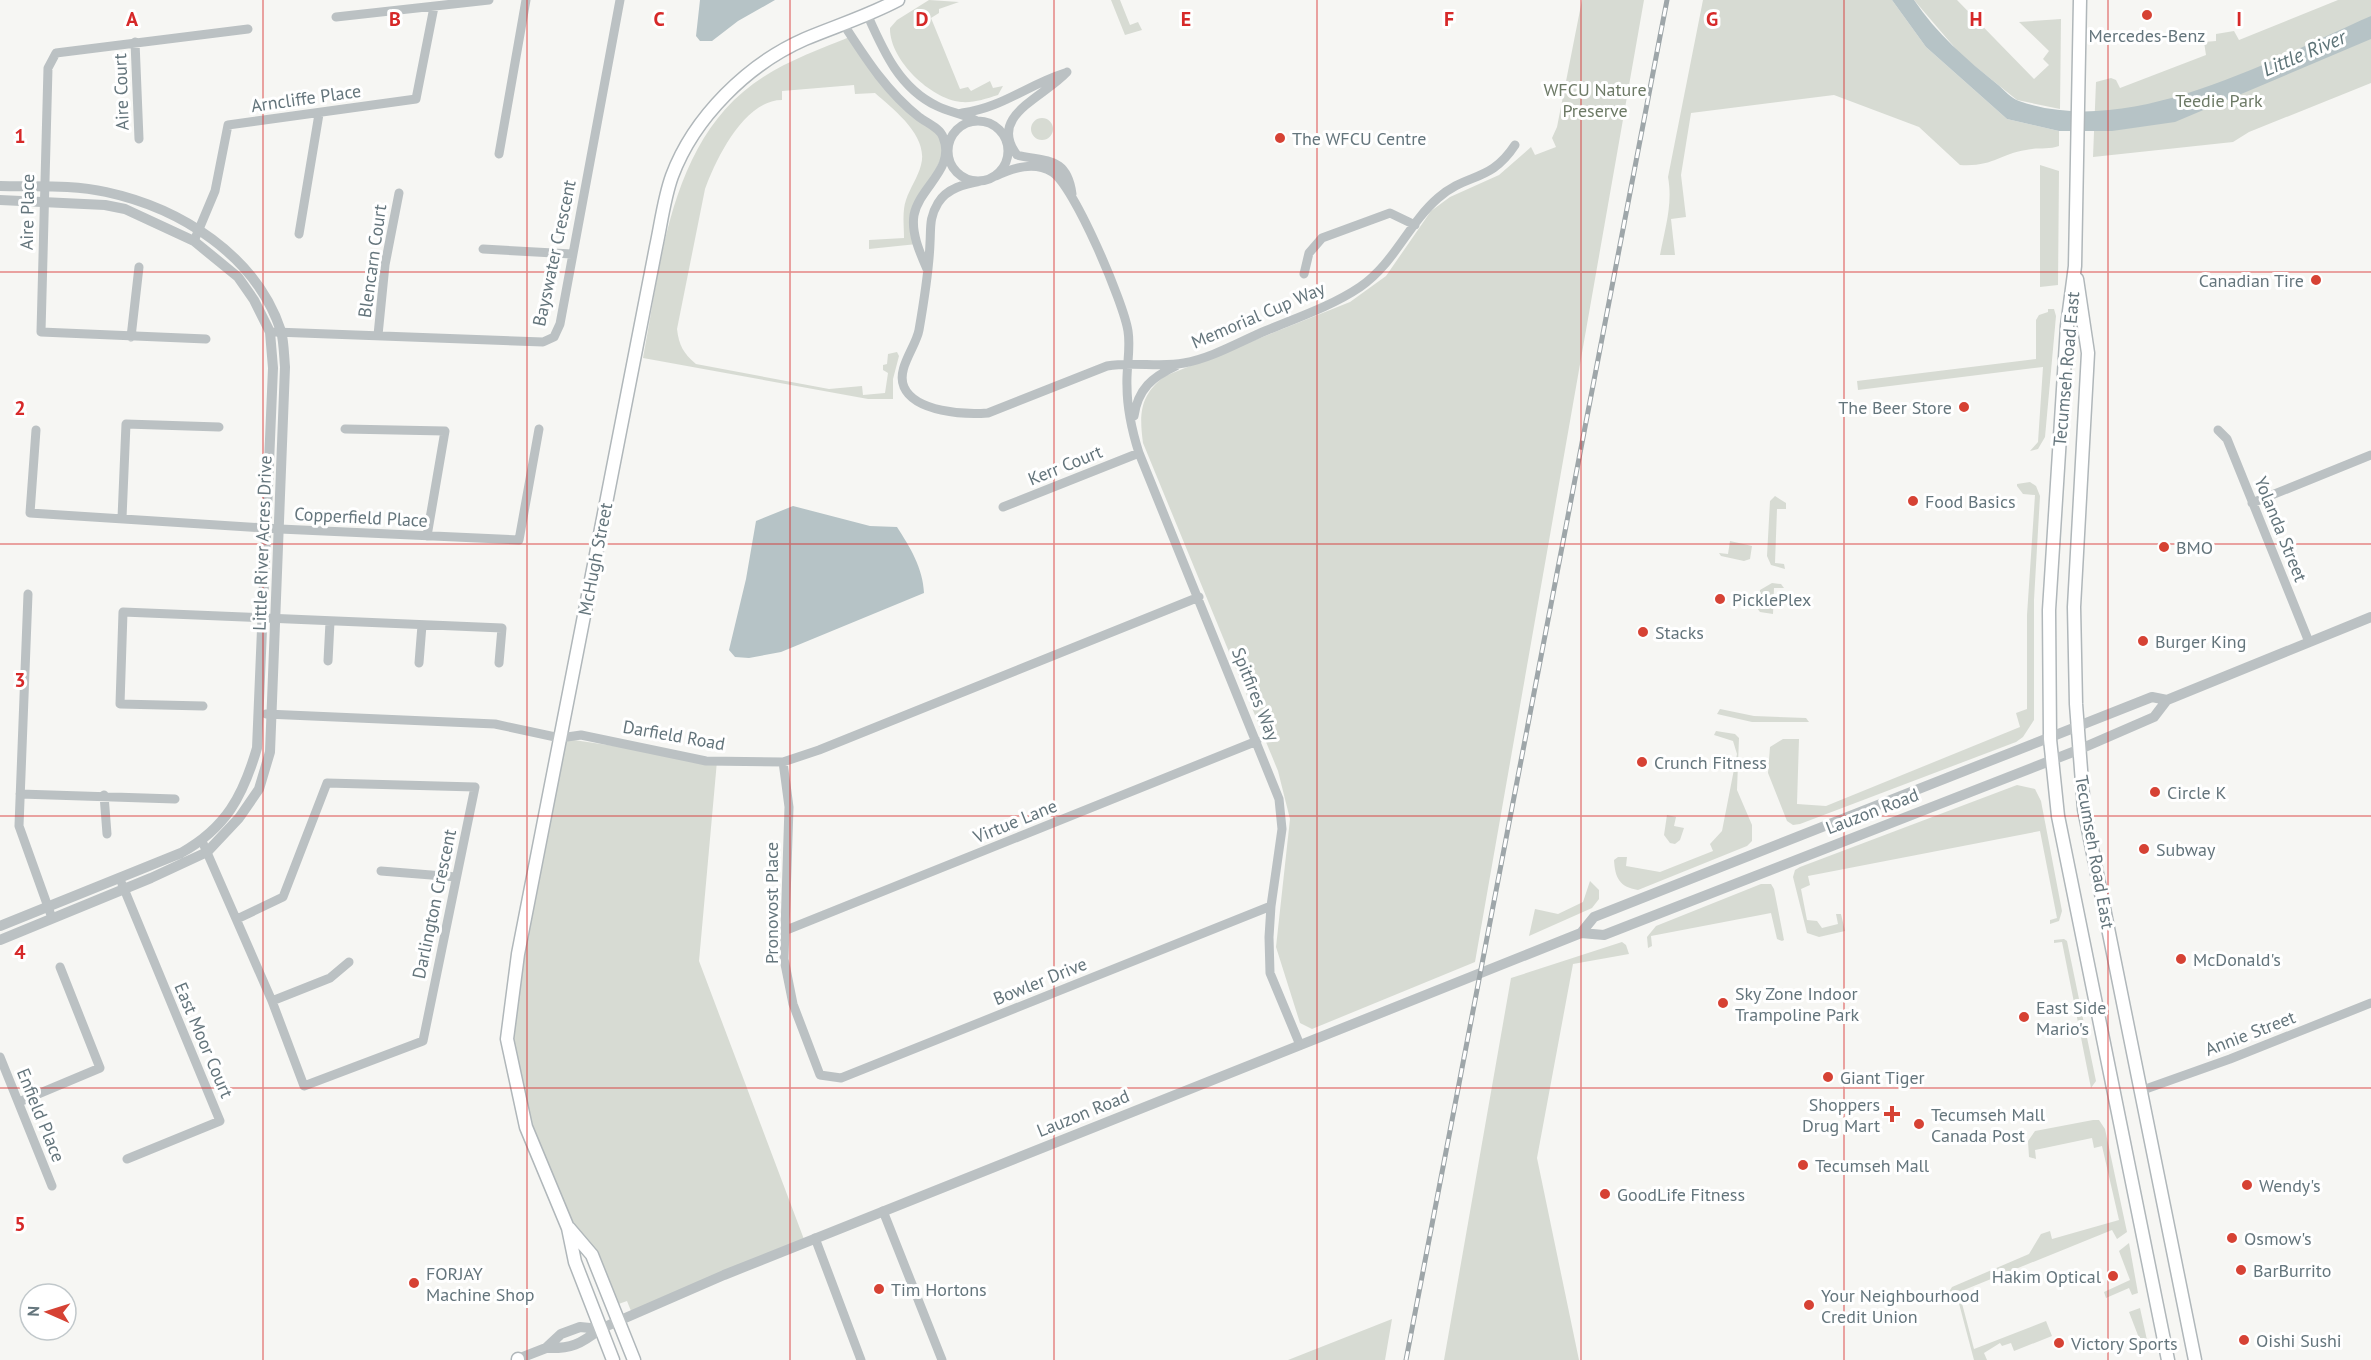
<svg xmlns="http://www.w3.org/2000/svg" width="2371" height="1360" viewBox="0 0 2371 1360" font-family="'PT Sans',sans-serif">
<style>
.green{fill:#d7dbd3}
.water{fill:#b6c3c6}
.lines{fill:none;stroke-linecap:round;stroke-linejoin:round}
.secondary-casing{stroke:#b0b7ba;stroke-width:15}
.minor{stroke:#bbc1c3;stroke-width:9}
.tertiary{stroke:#bbc1c3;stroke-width:10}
.secondary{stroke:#fff;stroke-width:12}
.rail-casing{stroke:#9ea6a9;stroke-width:5}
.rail{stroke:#fff;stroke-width:3;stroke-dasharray:9;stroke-linecap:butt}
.grid{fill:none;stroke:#d62828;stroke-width:1.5;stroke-opacity:0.55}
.poi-dot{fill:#d64234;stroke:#fff;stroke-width:2}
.labels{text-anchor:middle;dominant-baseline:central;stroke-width:6;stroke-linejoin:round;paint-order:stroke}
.poi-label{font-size:18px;fill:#64757c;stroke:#fff;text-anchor:start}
.park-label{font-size:18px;fill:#6d7a66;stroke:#fff}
.street-label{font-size:18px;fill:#64757c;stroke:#fff}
.water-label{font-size:20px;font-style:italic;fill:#5e7478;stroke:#fff}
.grid-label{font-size:20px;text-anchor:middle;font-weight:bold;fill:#d62828;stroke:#fff;stroke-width:6;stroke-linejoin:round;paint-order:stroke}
</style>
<rect width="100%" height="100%" fill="#f6f6f3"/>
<!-- green -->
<path class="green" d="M929,0L959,2L939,9V13L931,18L960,89L968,87L971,91L990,81L993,88L1003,86L998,95C985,99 974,103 961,102C930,99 889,59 890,28L897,20Z
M1111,0H1120L1130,25L1138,22L1142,30L1125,35Z
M1582,0H1644L1475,962L1312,1029L1300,1023L1276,947L1290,819L1278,771L1143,443C1139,413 1140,395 1165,376L1350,302L1386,276L1431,211L1450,197L1499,175L1531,147L1535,155L1556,147L1552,138L1557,127Z
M1703,0H1892L1926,47L2007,119L2059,131V146C2048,150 2038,147 2026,150C1999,154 1994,167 1960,165L1919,127L1834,95L1691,113L1681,175L1686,217L1671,219L1675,255H1660C1665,228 1673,204 1668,177Z
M1914,0H1957L2034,79L2049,65L2043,59L2049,51L2019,22L2061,19L2060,109L2017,100L1961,55Z
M2338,0H2371V83L2249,132L2233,142L2093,157L2096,82L2111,78L2116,80L2120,88L2206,55L2204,42L2216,41V34L2234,31L2239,40Z
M852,36L891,92L936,128L946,148L914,215L917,244L869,249V240L904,238C904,226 902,211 906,200C910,188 918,177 921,165C929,136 894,110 875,93L855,94L854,85L782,91V100C744,100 716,159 705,189L677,329C679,345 683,353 696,364L829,389L862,386L863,395L885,393L888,373L883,370V365L887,364L888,354L897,352L899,356L893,379V399H868L643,358C661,264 669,146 753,84C783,62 818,50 852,36Z
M1031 129a11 11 0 1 1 22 0a11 11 0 1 1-22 0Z
M2040,165L2059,171L2058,285L2040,287Z
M2048,309H2054L2056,316L2045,437L2038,449L2030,451L2038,442L2043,367L1858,390L1857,381L2036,359V320L2039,315L2048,312Z
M2030,482L2036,486L2040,496L2034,600V720L2023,737L2016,742L1800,824L1793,825L1787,821L1768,773L1770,747L1783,739H1799L1797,804L1826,806L2020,727L2016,713L2027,709V615L2035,495L2023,494L2017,486V484Z
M1775,496L1786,503V509H1777L1775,563L1784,564L1785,569L1771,565L1767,556L1770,501Z
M1730,541L1752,546L1750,559L1744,561L1721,556L1719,553L1728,554Z
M1772,583L1781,584L1784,588H1774L1773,614L1760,612L1757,608L1760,590Z
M1720,709L1754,716L1806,718L1809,722H1752L1717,714Z
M1716,731L1735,734L1739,738L1737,790L1752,825V841L1747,846L1638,890C1619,887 1615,877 1614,860L1618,857H1627L1626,866L1660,872L1713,851L1710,844L1722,831L1737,754L1733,741L1714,735Z
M560,738L717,761L699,961L805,1242L633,1316L627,1301L613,1306L592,1255L568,1228L526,1127L507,1039Z
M2017,785L2035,789L2041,801L2062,911L2059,921L2050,924V920L2057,918L2040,831L1808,876L1810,885L1801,889L1807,920L1817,921L1822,928L1838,924L1836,914H1841L1845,931L1819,937L1807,933L1793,877L1795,870L1800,867Z
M1667,815L1676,817L1674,826L1684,828L1680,840L1675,844L1670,843L1664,835Z
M1590,881L1599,890V899L1592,908L1529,936L1535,909L1558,914L1583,902Z
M1761,884H1771L1774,889L1784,940L1782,941L1777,939L1771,913L1651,936L1652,946L1648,948L1647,937L1656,926Z
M2064,939L2067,941L2096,1081L2091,1088L2062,942L2054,943V940Z
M1622,942L1626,945L1629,954L1573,964L1537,1158L1579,1360H1444L1511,978Z
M2093,1120H2099L2105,1129L2127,1232L2117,1239L2112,1230L1959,1292L1974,1349L2046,1321L2052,1336L2014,1351L2011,1343L2002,1346L2000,1343L1984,1353L1987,1360H1974L1957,1296L1949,1299L1947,1295L1952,1287L2029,1254L2041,1234L2050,1231L2052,1239L2119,1220L2102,1146L2094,1148L2092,1138L2035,1150L2036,1159L2029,1157L2028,1141L2035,1131Z
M2129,1243L2138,1293L2132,1295L2129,1288L2106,1298L2104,1292L2130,1280L2119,1251Z
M2140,1308L2147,1340L2139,1338L2129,1312Z
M1392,1319L1385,1360H1288Z"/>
<!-- water -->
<path class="water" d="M700,0H775L738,21L712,41H700L696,36Z
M1892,0H1914C1936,33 1967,60 1997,84C2004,90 2011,98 2019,101C2130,140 2270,60 2371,16V39L2175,122L2112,131H2059L2007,119L1926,47Z
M793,506L870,526L897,527C910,547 923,568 924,593L781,652L749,658L735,657L729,650L746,579L756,521Z"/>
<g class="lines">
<!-- secondary casing -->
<g class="secondary-casing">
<path id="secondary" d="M2080,0L2075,266L2067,326L2049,610L2050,739L2058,816L2168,1360
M2077,279L2088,353L2074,607L2076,704L2084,809L2195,1360
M569,1228L592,1255L634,1360
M518,1360V1359
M613,1360L575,1262L568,1228L526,1127L507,1039L518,954L656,247C661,224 664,198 672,176C694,117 748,64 805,39C836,26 868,16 898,0"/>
</g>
<!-- minor -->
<path class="minor" d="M867,14C883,50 899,88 937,106C949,112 964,114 977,121
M336,17L489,0
M844,25C866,59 887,92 919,117C927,123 940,128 943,137C956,169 920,186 914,215C911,233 920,253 927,269
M135,42L139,139
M1067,72C1043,98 987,116 1017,155C1046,162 1067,156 1072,194
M962,113C1002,108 1027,85 1065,73
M948 151a30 30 0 1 1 60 0a30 30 0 1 1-60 0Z
M499,154L526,0
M996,176C1013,168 1034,161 1052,172C1074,185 1124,304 1128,331C1131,349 1126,368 1127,386C1127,409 1132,431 1139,453L1279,799L1282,829L1271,906L1269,937L1270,973L1300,1045
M981,181C965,184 947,188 938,203C929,218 931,227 930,243C929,272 924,301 919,330C916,347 896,369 904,387C915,412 965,415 988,413L1107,366C1134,361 1159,368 1184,363C1212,358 1239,342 1265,331C1296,318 1332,306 1360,287C1394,264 1408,224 1438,198C1468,172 1490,183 1515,145
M299,234L319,114
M194,241L215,191L228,125L416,99L434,7
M483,249L572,254
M1304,274L1309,253L1322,238L1390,213L1415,225
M275,332L543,342L554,337L560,324L620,0
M378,335L385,265L399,193
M131,337L139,267
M206,339L41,332L48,68L56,53L248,29
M1134,416C1138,389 1152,377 1176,366
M345,429L445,431L427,536
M36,430L30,513L280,529L519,540L539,429
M2218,430L2227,439L2309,642
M2252,503L2371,455
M1003,507L1139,453
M122,518L126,424L219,427
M28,594L19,826L52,918
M328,661L330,622
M419,663L422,625
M203,706L120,704L123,612L502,628L499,663
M266,714L495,724L560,738L581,735L706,761L783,762L819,750L1199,597
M783,762L789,807L784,959L793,1004L820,1075L841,1078L1271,906
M20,794L175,799
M104,795L107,834
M202,841L272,1001L304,1086L423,1041L475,787L327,783L283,897L237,919
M381,871L456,877
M122,884L220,1121L127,1159
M784,931L1257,741
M272,1001L330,978L349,962
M0,1057L52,1186
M2140,1091L2230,1059L2371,1003
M19,1102L100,1068L60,967
M883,1211L942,1360
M815,1238L861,1360"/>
<!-- tertiary -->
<path class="tertiary" d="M0,186C34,187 72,184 106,192C180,208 256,255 281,331C284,342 284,356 285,367L270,752L259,789L239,818L207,852L151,878L0,940
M0,200L105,205L125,209L194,241L238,277L254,300L270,332L273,368L257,748C243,796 226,828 181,853L0,926
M1581,933L1594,917L2152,697L2167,700
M546,1348C571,1349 581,1344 600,1329L724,1275L1581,933L1604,935L2078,750L2154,717L2167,700L2371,617
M518,1359L546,1348L561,1334L580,1327L600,1329"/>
<!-- secondary -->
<use href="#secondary" class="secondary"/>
<!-- rail casing -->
<g class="rail-casing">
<path id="rail" d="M1406,1360L1667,0"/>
</g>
<!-- rail -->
<use href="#rail" class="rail"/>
</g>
<!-- grid -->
<path class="grid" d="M263,0V1360M527,0V1360M790,0V1360M1054,0V1360M1317,0V1360M1581,0V1360M1844,0V1360M2108,0V1360M0,272H2371M0,544H2371M0,816H2371M0,1088H2371"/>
<!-- markers -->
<g class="poi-dot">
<circle cx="2147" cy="15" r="6"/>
<circle cx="1280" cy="138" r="6"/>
<circle cx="2316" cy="280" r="6"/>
<circle cx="1964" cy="407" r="6"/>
<circle cx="1913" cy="501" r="6"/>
<circle cx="2164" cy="547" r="6"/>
<circle cx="1720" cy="599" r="6"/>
<circle cx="1643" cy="632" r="6"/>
<circle cx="2143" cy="641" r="6"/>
<circle cx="1642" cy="762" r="6"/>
<circle cx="2155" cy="792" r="6"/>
<circle cx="2144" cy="849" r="6"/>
<circle cx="2181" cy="959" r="6"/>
<circle cx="1723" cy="1003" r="6"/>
<circle cx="2024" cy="1017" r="6"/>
<circle cx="1828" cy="1077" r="6"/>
<path d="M1889 1105h6v6h6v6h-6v6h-6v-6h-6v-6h6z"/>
<circle cx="1919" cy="1124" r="6"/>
<circle cx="1803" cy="1165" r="6"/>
<circle cx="2247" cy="1185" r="6"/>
<circle cx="1605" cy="1194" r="6"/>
<circle cx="2232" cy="1238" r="6"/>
<circle cx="2241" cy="1270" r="6"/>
<circle cx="2113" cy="1276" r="6"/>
<circle cx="414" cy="1283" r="6"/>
<circle cx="879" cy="1289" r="6"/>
<circle cx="1809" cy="1305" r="6"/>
<circle cx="2244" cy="1340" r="6"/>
<circle cx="2059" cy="1343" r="6"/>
</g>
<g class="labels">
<!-- poi labels -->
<g class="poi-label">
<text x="2147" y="35" text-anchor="middle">Mercedes-Benz</text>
<text x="1292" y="138">The WFCU Centre</text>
<text x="2304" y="280" text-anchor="end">Canadian Tire</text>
<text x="1952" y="407" text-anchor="end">The Beer Store</text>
<text x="1925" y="501">Food Basics</text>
<text x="2176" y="547">BMO</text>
<text x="1732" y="599">PicklePlex</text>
<text x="1655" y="632">Stacks</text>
<text x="2155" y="641">Burger King</text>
<text x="1654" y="762">Crunch Fitness</text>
<text x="2167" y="792">Circle K</text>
<text x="2156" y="849">Subway</text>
<text x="2193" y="959">McDonald's</text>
<text x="1735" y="993">Sky Zone Indoor<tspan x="1735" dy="21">Trampoline Park</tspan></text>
<text x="2036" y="1007">East Side<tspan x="2036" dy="21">Mario's</tspan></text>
<text x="1840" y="1077">Giant Tiger</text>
<text x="1880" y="1104" text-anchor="end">Shoppers<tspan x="1880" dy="21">Drug Mart</tspan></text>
<text x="1931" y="1114">Tecumseh Mall<tspan x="1931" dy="21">Canada Post</tspan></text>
<text x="1815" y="1165">Tecumseh Mall</text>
<text x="2259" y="1185">Wendy's</text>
<text x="1617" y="1194">GoodLife Fitness</text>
<text x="2244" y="1238">Osmow's</text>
<text x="2253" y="1270">BarBurrito</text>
<text x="426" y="1273">FORJAY<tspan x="426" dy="21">Machine Shop</tspan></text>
<text x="2101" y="1276" text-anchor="end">Hakim Optical</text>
<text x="891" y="1289">Tim Hortons</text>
<text x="1821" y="1295">Your Neighbourhood<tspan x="1821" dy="21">Credit Union</tspan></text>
<text x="2256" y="1340">Oishi Sushi</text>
<text x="2071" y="1343">Victory Sports</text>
</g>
<!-- park labels -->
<g class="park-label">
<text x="1595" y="89">WFCU Nature<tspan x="1595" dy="21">Preserve</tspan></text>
<text x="2219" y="100">Teedie Park</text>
</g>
<!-- street labels -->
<g class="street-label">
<text transform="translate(121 92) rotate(-92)">Aire Court</text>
<text transform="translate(306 98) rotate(-8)">Arncliffe Place</text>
<text transform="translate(27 212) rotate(-89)">Aire Place</text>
<text transform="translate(554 253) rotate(-78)">Bayswater Crescent</text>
<text transform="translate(372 261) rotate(-82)">Blencarn Court</text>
<text transform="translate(1258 315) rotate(-23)">Memorial Cup Way</text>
<text transform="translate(2066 369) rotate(-85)">Tecumseh Road East</text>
<text transform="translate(1065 465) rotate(-22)">Kerr Court</text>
<text transform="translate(361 517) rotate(3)">Copperfield Place</text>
<text transform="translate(2281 529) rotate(68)">Yolanda Street</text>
<text transform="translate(262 543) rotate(-88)">Little River Acres Drive</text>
<text transform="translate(595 559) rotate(-79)">McHugh Street</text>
<text transform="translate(1256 694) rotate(68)">Spitfires Way</text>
<text transform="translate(674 735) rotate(10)">Darfield Road</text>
<text transform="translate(1872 811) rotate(-21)">Lauzon Road</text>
<text transform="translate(1015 821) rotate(-22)">Virtue Lane</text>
<text transform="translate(2095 852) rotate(80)">Tecumseh Road East</text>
<text transform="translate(771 903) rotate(-90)">Pronovost Place</text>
<text transform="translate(434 904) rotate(-78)">Darlington Crescent</text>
<text transform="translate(1040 981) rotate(-22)">Bowler Drive</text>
<text transform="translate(2250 1033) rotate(-21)">Annie Street</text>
<text transform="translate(204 1040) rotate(67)">East Moor Court</text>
<text transform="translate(1083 1113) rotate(-22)">Lauzon Road</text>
<text transform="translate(41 1115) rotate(68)">Enfield Place</text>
</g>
<!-- water labels -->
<g class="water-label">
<text transform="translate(2304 53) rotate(-23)">Little River</text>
</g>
</g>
<g class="grid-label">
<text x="132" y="26">A</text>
<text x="395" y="26">B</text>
<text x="659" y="26">C</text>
<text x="922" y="26">D</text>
<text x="1186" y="26">E</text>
<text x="1449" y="26">F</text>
<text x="1712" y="26">G</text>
<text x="1976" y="26">H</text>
<text x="2239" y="26">I</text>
<text x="20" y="143">1</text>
<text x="20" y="415">2</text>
<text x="20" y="687">3</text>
<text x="20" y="959">4</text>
<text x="20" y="1231">5</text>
</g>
<!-- north arrow -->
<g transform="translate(48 1312) rotate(273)"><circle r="28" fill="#ffffff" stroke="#c1c8cb" stroke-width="1.5"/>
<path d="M0-4.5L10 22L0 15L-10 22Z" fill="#d64234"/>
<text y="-9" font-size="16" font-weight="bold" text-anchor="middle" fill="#64757c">N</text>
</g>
</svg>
